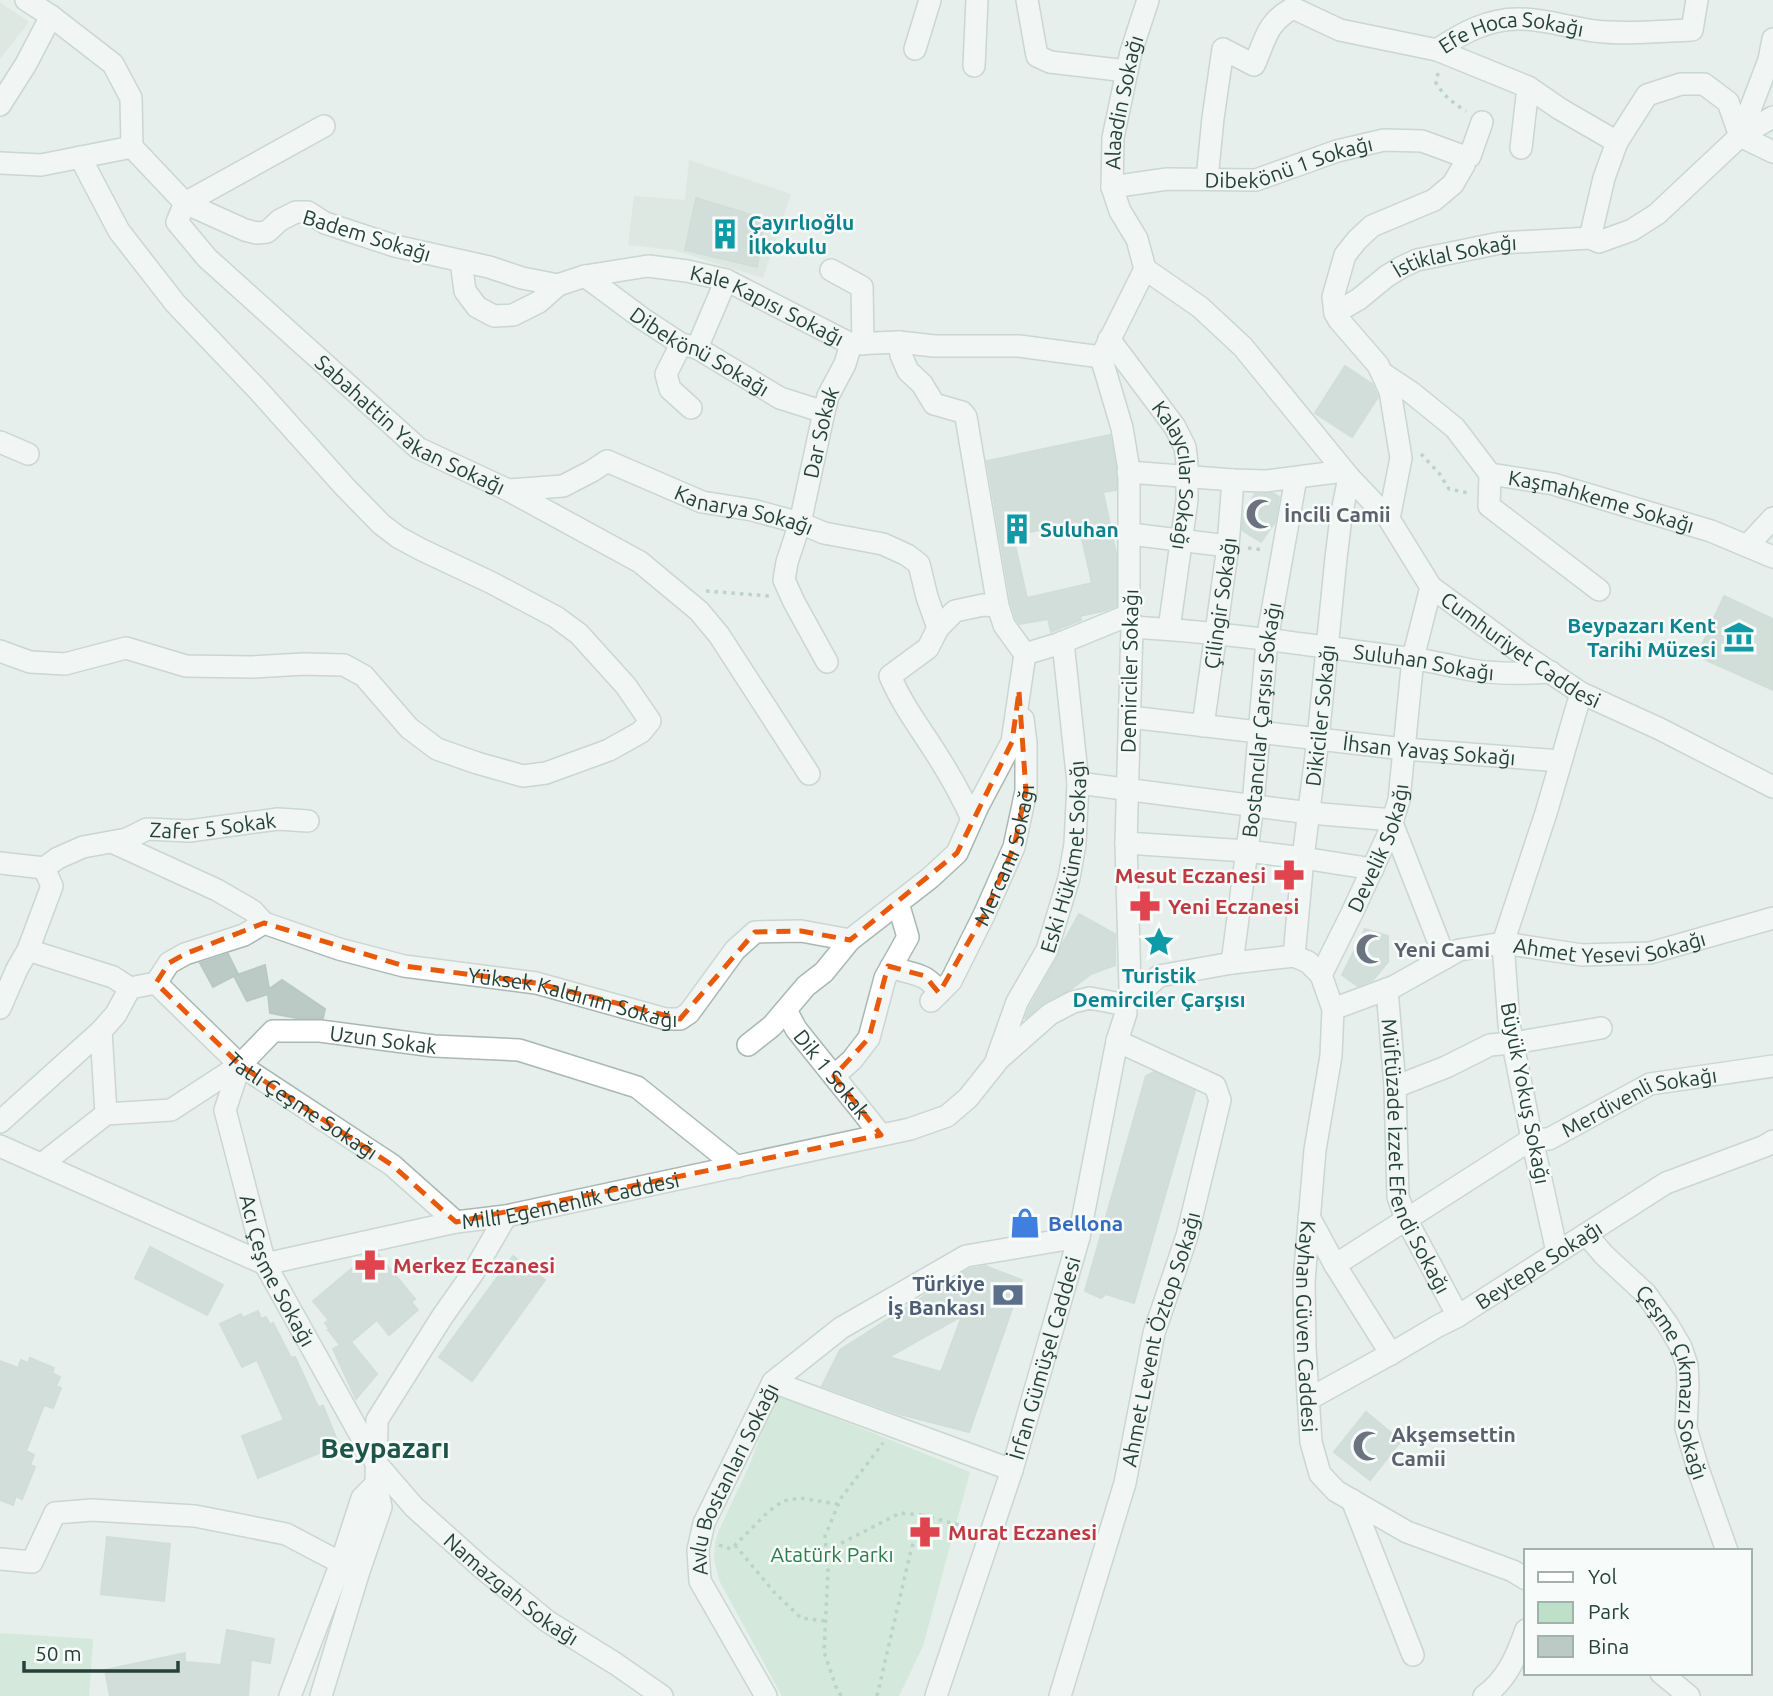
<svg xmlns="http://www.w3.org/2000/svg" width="1773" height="1696" viewBox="0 0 1773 1696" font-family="Ubuntu,sans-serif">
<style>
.built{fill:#d4dfda}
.green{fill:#bfe0c8}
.building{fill:#bbcac4;stroke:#b8c9c2;stroke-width:2;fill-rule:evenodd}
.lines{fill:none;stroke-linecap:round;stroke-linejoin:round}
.minor-casing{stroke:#a8b8b2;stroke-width:24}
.path{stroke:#86b3a5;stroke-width:3.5;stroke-dasharray:3.5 5;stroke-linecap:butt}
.minor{stroke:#fff;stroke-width:21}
.marked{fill:none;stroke:#e8590c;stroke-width:5;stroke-dasharray:14 9;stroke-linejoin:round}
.labels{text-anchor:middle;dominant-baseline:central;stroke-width:5;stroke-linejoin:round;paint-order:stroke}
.street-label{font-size:21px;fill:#24423a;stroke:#f7fbf9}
.culture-label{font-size:21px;font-weight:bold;fill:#0d838f;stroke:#f7fbf9;text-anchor:start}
.worship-label{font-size:21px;font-weight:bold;fill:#5b616d;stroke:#f7fbf9;text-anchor:start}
.health-label{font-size:21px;font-weight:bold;fill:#be3a42;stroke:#f7fbf9;text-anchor:start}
.shop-label{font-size:21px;font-weight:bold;fill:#366cbe;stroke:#f7fbf9;text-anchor:start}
.service-label{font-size:21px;font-weight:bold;fill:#4e5e75;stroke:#f7fbf9;text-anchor:end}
.park-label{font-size:21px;fill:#2d7a4b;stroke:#f7fbf9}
.district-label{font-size:28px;font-weight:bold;fill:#1f5548;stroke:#f7fbf9}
</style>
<rect width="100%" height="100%" fill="#e6efeb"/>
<!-- built -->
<path class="built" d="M0,2L29,22L0,59Z
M689,160L791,194L763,278L673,250L628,245L634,196L685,200Z"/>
<!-- green -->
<path class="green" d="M776,1394L970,1472L923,1646L899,1696H782L719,1580L714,1559L715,1543L719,1530L750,1464Z
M0,1633L93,1639L89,1696H0Z"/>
<!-- building -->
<path class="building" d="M696,198L765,219L757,267L685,250Z
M1345,366L1372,384L1378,397L1352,437L1315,413Z
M1110,435L1116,469V490L1103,492L1116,553V606L1103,611L1080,616L1081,620L1051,632L1048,619L1020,624L1016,619L1011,603L987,461ZM1078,521L1092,583L1027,598L1013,536Z
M1273,493L1279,497L1275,522L1261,542L1242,530L1244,511L1255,494Z
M1724,596L1773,619V690L1697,656Z
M1079,914L1115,934V965L1091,974L1071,989L1044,1002L1025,1019L1029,1008L1058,957L1063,943Z
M1365,929L1388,936V962L1373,980L1358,986L1342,975Z
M228,954L238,974L237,975L265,965L269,989L282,980L325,1009L323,1018H296L270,1013L268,994L247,1001L234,976L213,987L200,963Z
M1154,1072L1195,1091L1134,1303L1106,1294L1101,1298L1085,1291L1146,1076Z
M150,1247L223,1285L207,1315L135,1278Z
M377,1253L415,1299L411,1302L418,1310L389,1335L377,1320L351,1342L377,1374L356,1399L333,1349L340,1345L328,1330H330L325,1323L329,1320L313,1301L368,1255Z
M513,1256L545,1280L472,1381L439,1357Z
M985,1266L1022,1280L969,1432L899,1414L822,1386L840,1350L943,1284L970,1269ZM962,1316L941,1372L889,1357Z
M258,1311L261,1319L266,1317L270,1325L273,1323L291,1358L295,1357L318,1407L323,1406L339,1445L258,1478L242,1436L284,1420L257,1360L242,1367L220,1324L241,1314L243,1318Z
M30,1358L54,1368L52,1373L60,1377L56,1386L61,1388L53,1408L44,1405L26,1451L34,1455L30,1465L35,1467L22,1499L16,1496L13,1505L0,1500V1361L18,1368L21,1360L28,1363Z
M1366,1412L1401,1441L1370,1480L1334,1452Z
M107,1537L170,1544L164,1601L101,1594Z
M227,1630L274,1639L270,1663L251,1660L248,1696H110L105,1670L185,1653V1662L221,1665Z"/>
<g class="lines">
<!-- minor casing -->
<g class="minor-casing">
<g id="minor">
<path d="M26,0L51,16L113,64L131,98L132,147"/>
<path d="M1027,0L1037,56L1050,62L1127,71"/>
<path d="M915,49L930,0"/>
<path d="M1437,50L1528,87L1521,148"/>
<path d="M974,66L977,0"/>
<path d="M1528,87L1560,109L1617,142"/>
<path d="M0,105L26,64L51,16"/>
<path d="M1740,136L1769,60L1773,39"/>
<path d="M1740,136L1773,152"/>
<path d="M1463,156H1470L1482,122"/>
<path d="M0,163L41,165L132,147L185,203L245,230L257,233L267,232L280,220L296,212H308L325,223L395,246L489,267L522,278L558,285"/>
<path id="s1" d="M1207,179L1213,118L1223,49L1254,65C1266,39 1266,23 1293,8L1340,30L1437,50C1462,33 1489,18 1521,19C1543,19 1572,28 1595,31C1626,35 1660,31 1692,30L1697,0"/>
<path id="s2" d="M1112,187L1167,179L1256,180L1337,151L1384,140L1422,141L1463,156"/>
<path id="s3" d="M185,203L177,222L207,258L418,448L508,490L640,562L699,611L719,635L809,774"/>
<path d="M185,203L324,126"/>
<path d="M1590,238L1604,178L1617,142L1647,95L1681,84H1704L1728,102L1740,136"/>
<path id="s4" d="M461,261L465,291L477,307L494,316L513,315L539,302L558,285L585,276L648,266L687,271L726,280L851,344L899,342L934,346H1019L1101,357"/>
<path id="s5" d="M1145,269L1200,307L1243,347L1349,477L1389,519L1431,587L1524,655L1581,693L1660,729L1773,787"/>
<path d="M831,270L862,287L863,344"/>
<path id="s6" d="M585,276L643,319L681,344L697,348L780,398L824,412"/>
<path id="s7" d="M1335,313L1359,299L1387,276L1402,267L1417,260L1500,243L1590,238L1599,242L1632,230L1657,214L1740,136L1773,117"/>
<path id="s8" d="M1109,339L1175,427L1185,447L1187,463V500L1169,629"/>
<path d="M899,342L901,355L908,371L922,384L934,404L962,412L966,417L998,606L1004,625L1025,654"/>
<path d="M681,344L666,374L670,389L691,408"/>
<path d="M697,348L726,280"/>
<path d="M1101,357L1122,428L1129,470V615L1132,627L1126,843L1130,988"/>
<path id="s9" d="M1101,357L1145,269L1137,239L1120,211L1112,187L1113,138L1131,52L1148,0"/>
<path id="s10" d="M1382,373L1412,393L1455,428L1490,474L1553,484L1711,531L1773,557"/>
<path d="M0,442L28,454"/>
<path d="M1128,472L1233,480L1266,481L1344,471"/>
<path d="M1490,474L1489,506L1599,590"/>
<path id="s11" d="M508,490L563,486L592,471L607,461L702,502L752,510L800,523L824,533L883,544L907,555L919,564L927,597L938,628"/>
<path d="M1389,519L1401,458L1390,391L1378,365L1339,320L1335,313L1333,297L1345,255L1357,240L1372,226L1434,200L1453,184L1464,165L1463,156"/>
<path d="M1130,534L1228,546"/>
<path d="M1747,546L1773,518"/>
<path id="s12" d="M1132,627C1224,632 1316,646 1408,658C1429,660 1450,666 1471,670C1497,674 1524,674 1551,672"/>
<path d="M0,651L30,662L65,664L126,648L186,666L252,667L304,664L344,665L364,676L409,728L437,749L477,763L523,776L546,773L609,750L641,732L650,721L626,686L579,634L556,617L492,583L420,549L398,537L381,524L344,486L259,391L175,303L119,231L80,157"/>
<path d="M1025,654L1058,644L1129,615"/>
<path id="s13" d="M827,662L794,602L784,580L787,562L800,523L824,412L828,396L845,364L851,344"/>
<path id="s14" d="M1130,717L1404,749L1561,761"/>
<path id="s15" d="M1203,726L1228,546L1233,480"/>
<path d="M1078,783L1310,813L1393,820"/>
<path d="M972,819C961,794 947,770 932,747C917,724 901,702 890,676L928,648L938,628L955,611L983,605L998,606"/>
<path d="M1392,823L1445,958"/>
<path id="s16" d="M112,842L217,890L253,911L264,923L339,949L404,966L536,983L666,1019H680L689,1013L735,950L755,932L801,931L850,940L930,878L957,853L978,806L1012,742L1025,654"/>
<path d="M1126,843L1247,851L1303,858L1373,869"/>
<path id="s17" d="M0,863L44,868L58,858L83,847L127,839L147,829L189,831L278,819L308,821"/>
<path d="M28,950L113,977L130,988"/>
<path id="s18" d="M1294,956L1303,858L1318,739L1336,558L1341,517L1349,477"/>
<path id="s19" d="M1232,963L1253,805L1267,640L1296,478"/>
<path d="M891,967C912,975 927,972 939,993"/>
<path id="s20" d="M1321,975L1352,913L1388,835L1399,800L1413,658L1431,587"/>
<path id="s21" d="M156,983L240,1065L392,1165L456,1222"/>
<path id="s22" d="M1387,989L1395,1087L1398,1197L1406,1219L1458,1316"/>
<path id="s23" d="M1140,993L1159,976L1232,963L1294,956L1308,962L1321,975L1333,1009L1331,1056L1315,1150L1304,1281L1305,1348L1311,1442L1320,1474L1336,1491L1407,1532L1513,1571L1526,1579"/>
<path id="s24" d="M931,1001L951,981L984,915L1014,847L1026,791V743L1023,719"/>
<path d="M0,1008L17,969L28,950L52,886L44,868"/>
<path id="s25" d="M1333,1009L1395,986L1459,950L1503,943L1582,955L1650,953L1773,918"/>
<path id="s26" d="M786,1010L796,1029L881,1135"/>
<path d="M101,1031L106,1114"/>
<path d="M748,1045L772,1026L806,986L824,972L850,940"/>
<path id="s27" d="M997,1058L1017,1002L1047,950L1069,878L1075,844L1078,783L1063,642"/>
<path id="s28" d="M240,1065L225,1110L265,1264L376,1463L414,1507L481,1567L547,1621L616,1664L662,1696"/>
<path d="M834,1076L852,1060L869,1038L885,978L908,937L898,903"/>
<path d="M1395,1087L1446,1067L1490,1045L1513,1043L1601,1028"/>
<path d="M0,1122L101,1031L116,1014L130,988L156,983L169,963L185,954L244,935L264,923"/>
<path id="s29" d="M0,1146L265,1264L456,1222L506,1216L910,1129L947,1116L968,1098L999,1059L1050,1014L1073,1002L1090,998L1116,1003"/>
<path id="s30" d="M42,1164L106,1114L171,1110L240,1065L273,1031H320L434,1046L519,1050L637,1087L737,1167"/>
<path d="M1309,1217L1335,1265L1391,1354"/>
<path id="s31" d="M1586,1234L1604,1255L1646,1294L1668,1325L1681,1347L1687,1365L1688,1384L1686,1428L1698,1469L1727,1551"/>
<path d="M1557,1252L1532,1139L1509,1024L1503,943L1546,813L1581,693"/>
<path id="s32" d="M1335,1265L1532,1139H1549L1650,1084L1773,1066"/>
<path d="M773,1382L1012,1470"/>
<path id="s33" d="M1309,1399L1394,1352L1438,1326L1458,1316L1666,1183L1765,1146L1773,1141"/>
<path d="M1352,1500L1413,1655"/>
<path d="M0,1559L32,1562L55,1513L92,1510L195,1516L286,1534L341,1563"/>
<path d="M1661,1673L1689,1696"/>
<path d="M290,1696L341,1563L362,1498L376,1484"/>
<path d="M321,1696L359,1571L381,1507L376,1484L377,1420L442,1317L473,1273L506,1216"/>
<path id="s34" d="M766,1696L700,1581L698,1550L704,1523L773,1382L841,1328L966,1256L1079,1237"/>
<path id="s35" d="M936,1696L1012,1470L1079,1237L1117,1041L1126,1013"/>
<path id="s36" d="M1060,1696L1125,1483L1154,1333L1187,1236L1220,1100L1215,1086L1117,1041"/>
<path d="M1484,1696C1507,1680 1517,1655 1526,1630"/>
</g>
</g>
<!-- path -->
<path class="path" d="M1438,73L1436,83C1444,96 1453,103 1466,111
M1421,454L1439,473L1449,489L1469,493
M1248,548L1265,550
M706,591L769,596
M719,1545L731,1549L768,1512L783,1501L800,1498L837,1504
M735,1545L774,1592L801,1618L826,1621
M826,1551L900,1513L922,1515
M841,1696L836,1687L824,1652L828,1571L825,1536L841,1498L883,1443
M877,1696L911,1550L922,1515L970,1528"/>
<!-- minor -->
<use href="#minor" class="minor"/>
</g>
<!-- marked area -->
<path d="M0 0H1773V1696H0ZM1019,692L1026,791L1014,847L984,915L939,993L925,976L888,966L869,1038L834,1076L881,1135L456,1222L392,1165L240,1065L156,983L169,963L185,954L264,923L404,966L536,983L680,1019L755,932L801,931L850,940L957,853L1012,742Z" fill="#e6efeb" fill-opacity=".55" fill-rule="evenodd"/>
<path class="marked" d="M1019,692L1026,791L1014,847L984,915L939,993L925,976L888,966L869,1038L834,1076L881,1135L456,1222L392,1165L240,1065L156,983L169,963L185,954L264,923L404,966L536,983L680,1019L755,932L801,931L850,940L957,853L1012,742Z"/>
<!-- icons -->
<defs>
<g id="building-bare" transform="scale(2.415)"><path d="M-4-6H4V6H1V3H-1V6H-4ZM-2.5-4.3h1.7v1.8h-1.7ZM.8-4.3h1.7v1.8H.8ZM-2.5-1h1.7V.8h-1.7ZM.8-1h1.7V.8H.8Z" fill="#0f9aa8" stroke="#f7fbf9" stroke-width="2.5" paint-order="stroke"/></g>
<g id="mosque-bare" transform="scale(2.415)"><path d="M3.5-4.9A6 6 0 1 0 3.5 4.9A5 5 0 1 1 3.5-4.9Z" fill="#6b7280" stroke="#f7fbf9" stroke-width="2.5" paint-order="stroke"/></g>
<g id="museum-bare" transform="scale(2.415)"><path d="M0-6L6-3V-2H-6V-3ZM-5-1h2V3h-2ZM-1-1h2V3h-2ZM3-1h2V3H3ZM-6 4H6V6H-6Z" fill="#0f9aa8" stroke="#f7fbf9" stroke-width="2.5" paint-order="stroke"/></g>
<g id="pharmacy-bare" transform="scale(2.415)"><path d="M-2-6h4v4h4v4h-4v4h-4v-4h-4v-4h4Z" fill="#e0444e" stroke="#f7fbf9" stroke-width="2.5" paint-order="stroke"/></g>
<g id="sight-bare" transform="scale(2.415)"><path d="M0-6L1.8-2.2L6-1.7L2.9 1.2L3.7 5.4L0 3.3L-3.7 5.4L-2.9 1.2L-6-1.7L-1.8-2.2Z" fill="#0f9aa8" stroke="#f7fbf9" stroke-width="2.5" paint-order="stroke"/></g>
<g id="shop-bare" transform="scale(2.415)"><path d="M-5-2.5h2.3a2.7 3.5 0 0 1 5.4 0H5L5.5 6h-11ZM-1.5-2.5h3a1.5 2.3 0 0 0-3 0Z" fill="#3f7fe0" stroke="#f7fbf9" stroke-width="2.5" paint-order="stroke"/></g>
<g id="bank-bare" transform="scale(2.415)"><path d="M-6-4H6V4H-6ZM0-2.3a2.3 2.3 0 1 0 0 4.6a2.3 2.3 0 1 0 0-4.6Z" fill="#5c6f8a" stroke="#f7fbf9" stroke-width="2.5" paint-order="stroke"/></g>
</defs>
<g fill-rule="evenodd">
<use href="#building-bare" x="725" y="234"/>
<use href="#mosque-bare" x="1261" y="514"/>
<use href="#building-bare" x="1017" y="529"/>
<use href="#museum-bare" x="1739" y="637"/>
<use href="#pharmacy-bare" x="1289" y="875"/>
<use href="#pharmacy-bare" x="1145" y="906"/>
<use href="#sight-bare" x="1159" y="942"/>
<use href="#mosque-bare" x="1371" y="949"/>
<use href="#shop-bare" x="1025" y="1223"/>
<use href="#pharmacy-bare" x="370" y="1265"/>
<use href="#bank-bare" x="1008" y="1295"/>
<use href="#mosque-bare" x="1368" y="1446"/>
<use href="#pharmacy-bare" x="925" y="1532"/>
</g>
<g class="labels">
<!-- street labels -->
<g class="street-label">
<text stroke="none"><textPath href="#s1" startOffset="467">Efe Hoca Sokağı</textPath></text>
<text stroke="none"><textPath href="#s9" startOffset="273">Alaadin Sokağı</textPath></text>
<text stroke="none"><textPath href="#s2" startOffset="180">Dibekönü 1 Sokağı</textPath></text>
<text transform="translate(367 235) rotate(17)">Badem Sokağı</text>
<text stroke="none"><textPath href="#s7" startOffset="136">İstiklal Sokağı</textPath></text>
<text stroke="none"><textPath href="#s4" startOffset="362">Kale Kapısı Sokağı</textPath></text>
<text stroke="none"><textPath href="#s6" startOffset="138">Dibekönü Sokağı</textPath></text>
<text stroke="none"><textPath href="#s3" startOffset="332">Sabahattin Yakan Sokağı</textPath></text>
<text stroke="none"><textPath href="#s13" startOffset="245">Dar Sokak</textPath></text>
<text stroke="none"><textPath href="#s8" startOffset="158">Kalaycılar Sokağı</textPath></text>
<text stroke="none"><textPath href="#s10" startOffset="264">Kaşmahkeme Sokağı</textPath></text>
<text stroke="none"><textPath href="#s11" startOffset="252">Kanarya Sokağı</textPath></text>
<text stroke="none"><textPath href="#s15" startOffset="124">Çilingir Sokağı</textPath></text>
<text stroke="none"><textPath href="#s5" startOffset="541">Cumhuriyet Caddesi</textPath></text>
<text stroke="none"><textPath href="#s12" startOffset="294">Suluhan Sokağı</textPath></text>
<text transform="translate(1129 671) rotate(-89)">Demirciler Sokağı</text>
<text stroke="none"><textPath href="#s18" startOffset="242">Dikiciler Sokağı</textPath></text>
<text stroke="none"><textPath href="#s19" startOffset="245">Bostancılar Çarşısı Sokağı</textPath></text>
<text stroke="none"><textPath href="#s14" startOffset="301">İhsan Yavaş Sokağı</textPath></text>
<text stroke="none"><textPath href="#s17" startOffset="222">Zafer 5 Sokak</textPath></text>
<text stroke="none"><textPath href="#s20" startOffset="140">Develik Sokağı</textPath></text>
<text stroke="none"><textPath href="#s24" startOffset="166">Mercanlı Sokağı</textPath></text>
<text stroke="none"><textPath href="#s27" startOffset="215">Eski Hükümet Sokağı</textPath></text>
<text stroke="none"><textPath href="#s25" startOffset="292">Ahmet Yesevi Sokağı</textPath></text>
<text stroke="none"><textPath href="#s16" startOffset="492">Yüksek Kaldırım Sokağı</textPath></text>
<text stroke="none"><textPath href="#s30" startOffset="387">Uzun Sokak</textPath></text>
<text stroke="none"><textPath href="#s26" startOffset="79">Dik 1 Sokak</textPath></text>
<text transform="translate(1526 1093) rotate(79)">Büyük Yokuş Sokağı</text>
<text stroke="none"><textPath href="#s21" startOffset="192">Tatlı Çeşme Sokağı</textPath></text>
<text stroke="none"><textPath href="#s32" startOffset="350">Merdivenli Sokağı</textPath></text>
<text stroke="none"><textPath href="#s22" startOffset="172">Müftüzade İzzet Efendi Sokağı</textPath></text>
<text stroke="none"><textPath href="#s29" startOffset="602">Milli Egemenlik Caddesi</textPath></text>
<text stroke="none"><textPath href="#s33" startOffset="266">Beytepe Sokağı</textPath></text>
<text stroke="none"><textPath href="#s28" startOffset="217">Acı Çeşme Sokağı</textPath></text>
<text stroke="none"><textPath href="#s23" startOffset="551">Kayhan Güven Caddesi</textPath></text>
<text stroke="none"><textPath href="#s36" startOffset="371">Ahmet Levent Öztop Sokağı</textPath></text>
<text stroke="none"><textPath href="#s35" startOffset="355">İrfan Gümüşel Caddesi</textPath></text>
<text stroke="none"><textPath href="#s31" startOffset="180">Çeşme Çıkmazı Sokağı</textPath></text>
<text stroke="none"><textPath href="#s34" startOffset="242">Avlu Bostanları Sokağı</textPath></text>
<text stroke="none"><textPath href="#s28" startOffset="620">Namazgah Sokağı</textPath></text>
</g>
<!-- culture labels -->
<g class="culture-label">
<text x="748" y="222">Çayırlıoğlu<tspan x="748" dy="24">İlkokulu</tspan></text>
<text x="1040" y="529">Suluhan</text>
<text x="1716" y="625" text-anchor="end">Beypazarı Kent<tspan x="1716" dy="24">Tarihi Müzesi</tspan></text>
<text x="1159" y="975" text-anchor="middle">Turistik<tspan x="1159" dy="24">Demirciler Çarşısı</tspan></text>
</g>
<!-- worship labels -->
<g class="worship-label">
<text x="1284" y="514">İncili Camii</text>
<text x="1394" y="949">Yeni Cami</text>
<text x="1391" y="1434">Akşemsettin<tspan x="1391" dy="24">Camii</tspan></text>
</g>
<!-- health labels -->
<g class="health-label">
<text x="1266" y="875" text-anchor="end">Mesut Eczanesi</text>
<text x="1168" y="906">Yeni Eczanesi</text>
<text x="393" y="1265">Merkez Eczanesi</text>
<text x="948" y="1532">Murat Eczanesi</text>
</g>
<!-- shop labels -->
<g class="shop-label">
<text x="1048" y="1223">Bellona</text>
</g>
<!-- service labels -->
<g class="service-label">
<text x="985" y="1283">Türkiye<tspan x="985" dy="24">İş Bankası</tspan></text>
</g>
<!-- park labels -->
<g class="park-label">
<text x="832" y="1554">Atatürk Parkı</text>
</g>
<!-- district labels -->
<g class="district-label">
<text x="385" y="1447">Beypazarı</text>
</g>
</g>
<!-- legend -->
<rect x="1524" y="1549" width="228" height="126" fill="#f7fbf9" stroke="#a3b1ad" stroke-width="2"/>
<rect x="1538" y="1572" width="35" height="10" fill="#ffffff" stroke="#a3b1ad" stroke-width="2"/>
<text x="1588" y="1584" font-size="21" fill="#24423a">Yol</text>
<rect x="1538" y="1602" width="35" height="21" fill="#bfe0c8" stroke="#a3b1ad" stroke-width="2"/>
<text x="1588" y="1619" font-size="21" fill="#24423a">Park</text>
<rect x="1538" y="1636" width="35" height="21" fill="#bbcac4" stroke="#a3b1ad" stroke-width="2"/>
<text x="1588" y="1654" font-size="21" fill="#24423a">Bina</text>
<!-- scale -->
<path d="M24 1661v10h154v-10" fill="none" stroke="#24423a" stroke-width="3.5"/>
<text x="35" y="1661" font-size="21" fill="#24423a" stroke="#f7fbf9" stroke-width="5" paint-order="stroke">50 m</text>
</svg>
